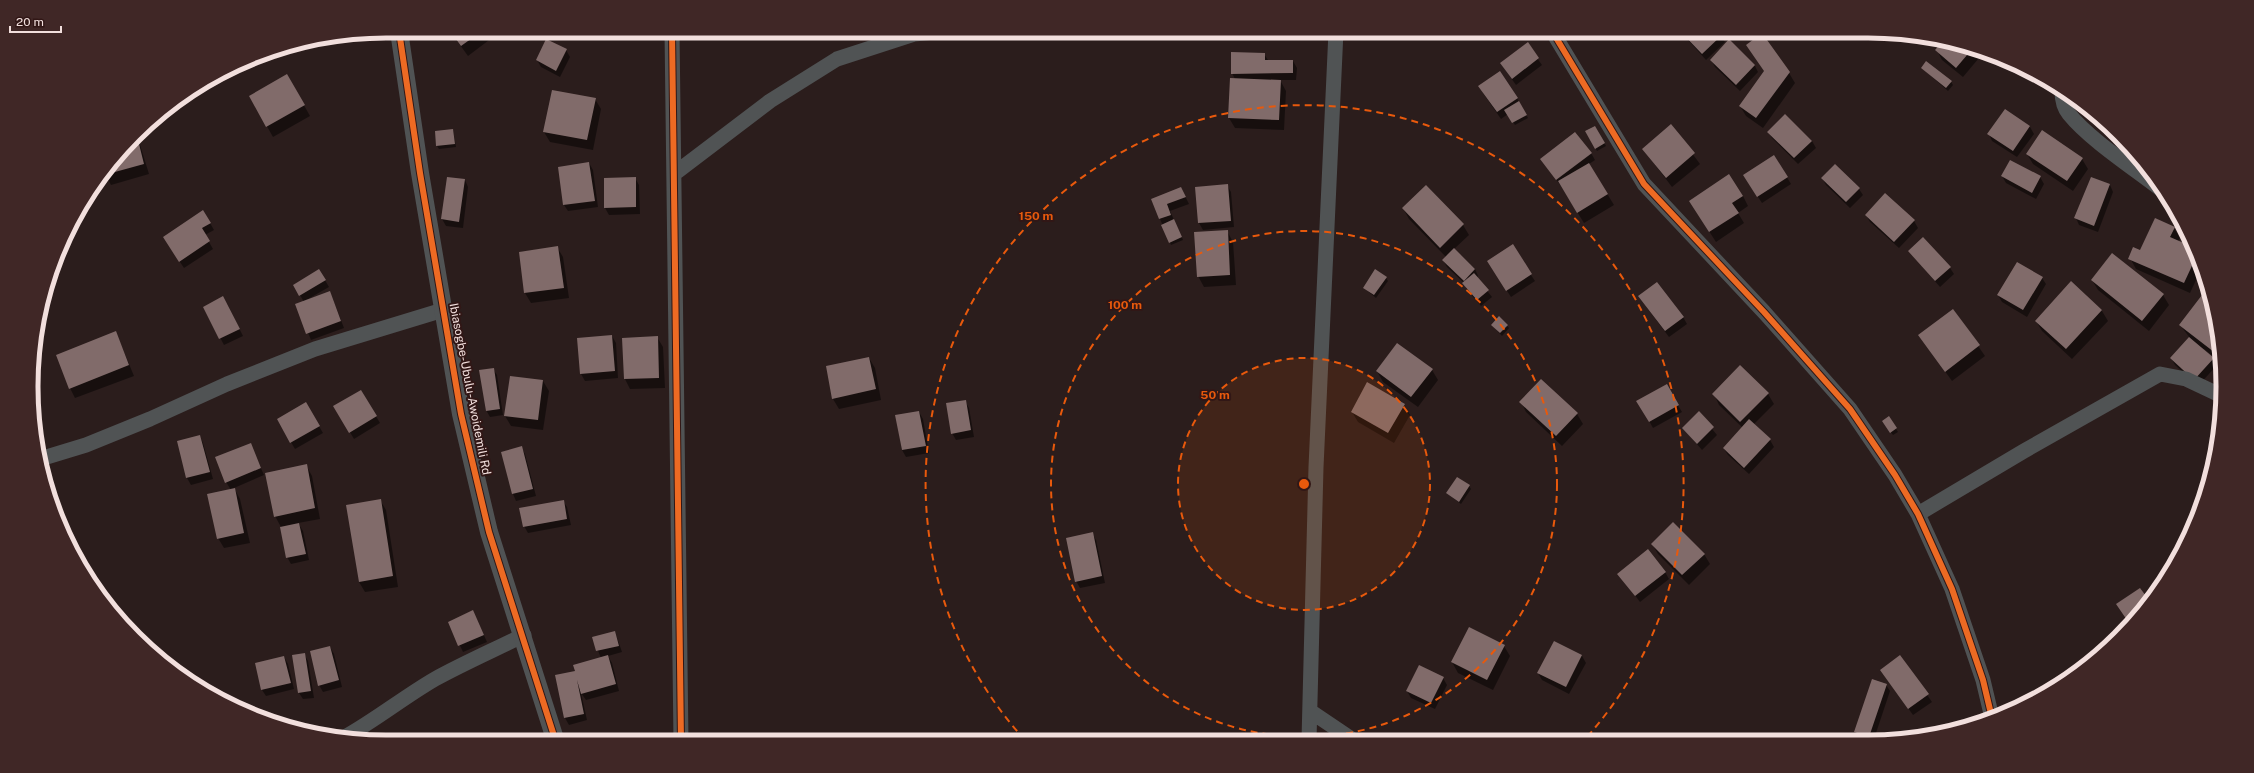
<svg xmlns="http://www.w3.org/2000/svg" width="2254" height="773" viewBox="0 0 2254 773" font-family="'Public Sans',sans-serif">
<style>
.shadow{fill:#0007;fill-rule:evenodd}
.building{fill:#816b6a}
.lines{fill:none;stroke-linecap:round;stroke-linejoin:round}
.minor{stroke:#505354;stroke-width:15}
.tertiary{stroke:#505354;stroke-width:18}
.cycleway-casing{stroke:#311716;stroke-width:8}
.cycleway{stroke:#ed6a23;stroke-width:6}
.ring{fill:none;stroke:#e8590c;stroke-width:2;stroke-dasharray:7 5}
.labels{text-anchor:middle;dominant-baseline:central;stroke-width:4;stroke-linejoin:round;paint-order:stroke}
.street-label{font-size:12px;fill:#f2dfdd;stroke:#311716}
.rim{fill:none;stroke:#f2dfdd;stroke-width:5}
.centre{fill:#e8590c;stroke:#311716;stroke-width:2}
.ring-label{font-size:12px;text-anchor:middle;font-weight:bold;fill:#e8590c;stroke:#311716;stroke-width:4;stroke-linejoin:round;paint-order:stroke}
</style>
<rect width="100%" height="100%" fill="#2b1d1c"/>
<!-- shadow -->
<path class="shadow" d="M450,31H501L468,56Z
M1680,31H1717L1725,42L1706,60Z
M1729,41L1755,66L1758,72L1740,91L1715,67L1711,60Z
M1944,41L1959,43L1984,52L1963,77L1942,60L1937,50Z
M1527,44L1542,65L1516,85L1501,64Z
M1747,45L1789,73L1795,83L1763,128L1746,116L1740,106L1765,72Z
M566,50L570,57L560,77L541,67L537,60Z
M1264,54L1268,60L1293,61L1297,68L1296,80H1280L1286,91L1284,130L1235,128L1229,118L1235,79L1232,73Z
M1922,68L1951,82L1953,85L1948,91Z
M287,75L310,116L273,137L250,96Z
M1483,93L1517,98L1528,118L1515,125L1508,114L1501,119Z
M595,99L601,109L593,150L550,142L544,132Z
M2005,110L2030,127L2034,134L2017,157L1992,141L1989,134Z
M1785,115L1812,141L1816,148L1798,164L1772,138L1768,132Z
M1671,125L1700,164L1672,187L1643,149Z
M1594,127L1606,146L1597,151L1586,132Z
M453,130L456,147L439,149L437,146Z
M137,135L149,174L111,185L104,171Z
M1591,153L1595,160L1589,164L1614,205L1584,223L1561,186L1541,159Z
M2027,154L2082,159L2088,169L2073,191L2033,164Z
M1774,156L1791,184L1762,203L1748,182Z
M589,163L593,170L598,207L568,211L564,205Z
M2002,176L2040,177L2044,184L2036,199L2006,183Z
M635,178L639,185L640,214L609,215L605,208V179Z
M1822,178L1859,189L1863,195L1850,208L1826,185Z
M465,180L468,187L463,228L446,226L442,219Z
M1227,185L1231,192L1234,227L1203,230L1199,223L1196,188Z
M2110,185L2113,192L2098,232L2079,225L2076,218Z
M1181,188L1189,204L1170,211L1183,240L1171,245L1152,200Z
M1885,194L1914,221L1918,228L1899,248L1870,222L1866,215Z
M1743,196L1748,206L1738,213L1744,223L1716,242L1696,211Z
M1403,208L1463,225L1469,235L1454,249L1475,269L1478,276L1477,278L1492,297L1481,306L1467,290L1464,283L1447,267L1443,260L1446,257L1409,219Z
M210,223L214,230L205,235L213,249L184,268L168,244Z
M2174,228L2180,238L2178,242L2194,249L2202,267L2190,293L2136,269L2130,258Z
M1227,231L1233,242L1236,285L1204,287L1198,276Z
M557,247L563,257L569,298L531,303L525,293L520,252Z
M1909,251L1950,268L1954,274L1940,287Z
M2113,254L2163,295L2169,305L2149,331L2098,290L2092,280Z
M1492,268L1531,275L1535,281L1511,297Z
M319,270L329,287L308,299L330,292L344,328L311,340L297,305L304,302L294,285Z
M1386,278L1388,281L1376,298L1364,288Z
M2042,278L2046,284L2027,317L2002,302L1998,295Z
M2071,283L2102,311L2108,321L2072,359L2042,331L2036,321Z
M1639,297L1683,317L1687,324L1669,337Z
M2202,297L2212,304L2220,340L2221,367L2218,364L2198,386L2175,365L2171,358L2190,338L2180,325ZM2204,349L2214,357V361L2203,350Z
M227,304L243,336L224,345L204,307Z
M1953,310L1985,356L1952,381L1919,335Z
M1499,317L1509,328L1502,336L1492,325Z
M116,333L134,376L75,398L70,388Z
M612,336L616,343L618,378L585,381L581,374Z
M657,337L663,347L665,388L630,389L625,379L623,339Z
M869,358L875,368L881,400L839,409L833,399Z
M493,369L497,375L503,415L490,417L486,410Z
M1432,370L1438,380L1418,407L1383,382L1377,371Z
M543,381L549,391L543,430L511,426L505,416Z
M1666,385L1682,412L1653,428L1638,401Z
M361,391L380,423L354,439L335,407Z
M1714,394H1768L1774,404L1753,425L1770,440L1774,447L1749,474L1728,455L1724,449L1743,428L1719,405Z
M965,401L969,408L974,437L956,440L952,433Z
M1521,402L1577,414L1583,424L1562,446L1526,412Z
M306,404L323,433L295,449L278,420Z
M1404,405L1410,415L1394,443L1358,422L1352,412Z
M919,412L923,419L929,453L906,457L902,450L896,416Z
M1699,413L1717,435L1702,450L1683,428Z
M1889,418L1898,432L1893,435L1885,425Z
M200,436L203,443L213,479L191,485L187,478L178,442Z
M250,444L264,475L234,488L240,499L250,543L224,548L218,538L231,490L226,482Z
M521,447L525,454L536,496L516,501L513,494L502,452Z
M306,465L312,476L320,519L298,523L303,531L309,560L291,564L287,557L281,527L275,516Z
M1469,486L1471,489L1461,504L1447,493Z
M380,500L386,510L398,587L365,592L359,582Z
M563,501L567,507L571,525L528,533L524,526Z
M1092,533L1096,540L1105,583L1080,588L1076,581Z
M1652,544L1704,554L1710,564L1689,585L1658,554Z
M1665,572L1669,579L1640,602L1619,574Z
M473,611L487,642L463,652L449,622Z
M615,632L622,652L608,656L612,663L619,691L586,700L581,693L587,720L569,725L565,718L556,676L576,672L601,658L593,638Z
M1555,642L1582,656L1586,663L1569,694L1542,680L1538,673Z
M1504,646L1510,656L1493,690L1458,673L1452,662Z
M330,647L334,654L342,687L323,692L319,685Z
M304,654L308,661L314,698L303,699L299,693Z
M1900,656L1932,702L1913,715L1885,676Z
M284,657L288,664L294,689L266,696L262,690Z
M1443,678L1447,685L1435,709L1411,698L1407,691Z
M1886,685L1890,691L1874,739L1859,738L1855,732Z"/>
<!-- building -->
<path class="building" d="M450,31H482L461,46Z
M1680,31H1718L1722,35L1702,54Z
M1762,33L1790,72L1756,118L1739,106L1764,71L1746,45Z
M546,39L567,49L556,71L536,60Z
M1729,39L1755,65L1736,85L1710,60Z
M1943,41L1959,43L1973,48L1956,68L1935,50Z
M1528,42L1539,58L1512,79L1500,63Z
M1231,52L1265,53V60H1293V73L1231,74Z
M1926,61L1952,81L1946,88L1921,68Z
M1500,71L1518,98L1497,112L1478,86Z
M287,74L305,105L266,127L249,96Z
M1230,78L1281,80L1279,120L1228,118Z
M552,90L596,98L587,140L543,132Z
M1519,101L1527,115L1512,123L1504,110Z
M2005,109L2030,126L2013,151L1987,134Z
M1785,114L1812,141L1794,158L1767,132Z
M1671,124L1695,153L1666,178L1642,149Z
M1595,126L1605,143L1595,149L1585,131Z
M453,129L455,144L436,146L435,131Z
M2042,130L2083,158L2067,181L2026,154Z
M1575,132L1592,153L1556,180L1540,159Z
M137,136L144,164L104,175V170Z
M1774,155L1788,177L1757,197L1743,175Z
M2010,160L2041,176L2032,193L2001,176Z
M589,162L595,201L563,205L558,167Z
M1589,163L1608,194L1577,213L1558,181Z
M1835,164L1860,188L1846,202L1821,178Z
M1729,174L1743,196L1732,203L1739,213L1709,232L1689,201Z
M447,177L465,179L459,222L441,219Z
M636,177V207L604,208V178Z
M2091,177L2110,184L2094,226L2074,218Z
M1228,184L1231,221L1198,223L1195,187Z
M1426,185L1464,224L1440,248L1402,208Z
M1181,187L1186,197L1167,204L1171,215L1159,219L1151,199Z
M1885,193L1915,220L1894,242L1865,215Z
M203,210L211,223L202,228L210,241L179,262L163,237Z
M2155,218L2175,227L2170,237L2193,247L2197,255L2184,283L2128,259L2133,247L2140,250Z
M1174,219L1182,237L1169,243L1161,225Z
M1228,230L1230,275L1197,277L1194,232Z
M1923,237L1951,267L1935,281L1908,251Z
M1513,244L1532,274L1506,291L1487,261Z
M558,246L564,288L524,293L519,252Z
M1454,248L1475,269L1464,281L1442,260Z
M2112,253L2164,294L2142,321L2091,280Z
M2017,262L2043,277L2023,310L1997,295Z
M319,269L326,280L299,296L293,285Z
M1375,269L1387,277L1374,295L1363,288Z
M1474,273L1489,290L1477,300L1462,283Z
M2071,281L2102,310L2066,349L2035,321Z
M1657,282L1684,317L1665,331L1638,296Z
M330,291L341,321L306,334L295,304Z
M2202,295L2211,302L2220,340V343L2214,352L2179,325Z
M223,296L240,329L219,339L203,307Z
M1953,309L1980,345L1945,372L1918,335Z
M1499,316L1508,325L1500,333L1491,325Z
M116,331L129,365L69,389L56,355Z
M612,335L615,371L580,374L577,338Z
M658,336L659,378L624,379L622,338Z
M2189,337L2214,358L2194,380L2170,358Z
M1397,343L1433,369L1411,397L1376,371Z
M2220,349L2221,366L2214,358V355Z
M869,357L876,389L832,399L826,366Z
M1740,365L1769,393L1740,422L1712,394Z
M494,368L500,409L486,411L479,370Z
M510,376L543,380L538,420L504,416Z
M1541,379L1578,413L1556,436L1519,402Z
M1367,382L1405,404L1388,433L1351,412Z
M1667,384L1679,405L1649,422L1636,401Z
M361,390L377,416L349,433L333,406Z
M966,400L971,430L951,434L946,403Z
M306,402L320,426L290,443L277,419Z
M919,411L926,446L902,450L895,415Z
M1699,411L1714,427L1697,444L1682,428Z
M1889,416L1897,428L1890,433L1882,421Z
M1749,419L1771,439L1744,468L1723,448Z
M200,435L210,472L186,478L177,441Z
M251,443L261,468L225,483L215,457Z
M522,446L533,489L512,494L501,452Z
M307,464L315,508L274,517L265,473Z
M1457,477L1470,485L1459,502L1446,493Z
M235,488L244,533L217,539L207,494Z
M381,499L393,576L359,582L346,505Z
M564,500L567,519L523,527L519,508Z
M1673,522L1705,554L1682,575L1651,544Z
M299,523L306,554L286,558L280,527Z
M1093,532L1102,576L1075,582L1066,538Z
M1648,549L1666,572L1635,596L1617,574Z
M2140,588L2149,600L2129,623L2116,604Z
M473,610L484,635L458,646L448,622Z
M1469,627L1505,645L1487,680L1451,662Z
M615,631L619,646L596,651L592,637Z
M1554,641L1582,655L1566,687L1537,673Z
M330,646L339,680L318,686L310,651Z
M305,653L311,691L298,693L292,655Z
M608,655L616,684L581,694L577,680L584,714L564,718L555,675L575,671L573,665Z
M1900,655L1929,694L1908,709L1880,670Z
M284,656L291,683L261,690L255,663Z
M1419,665L1444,677L1431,703L1406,691Z
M1872,679L1887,684L1869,737L1854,732Z
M1029,734V741H997V736Z
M442,737L444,742H430Z"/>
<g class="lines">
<!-- minor -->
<path class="minor" d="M672,31L681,741
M1552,31L1644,184L1764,312L1850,409L1895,475L1918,514L1952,589L1983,680L1992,718
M2062,91C2062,99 2063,107 2069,114C2090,140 2135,169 2163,191
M674,174L770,101L837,59L914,34L945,31
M40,459L86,445L150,419L227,384L315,349L443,310
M1918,514L2024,451L2160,374L2186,379L2222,396
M1310,711L1353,740
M345,737C377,719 404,697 435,679C464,663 494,650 524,635
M1309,740L1316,467L1336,31"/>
<!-- tertiary -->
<path class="tertiary" d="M399,31L420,173L461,414L489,532L556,742"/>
<!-- cycleway casing -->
<g class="cycleway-casing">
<path id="cycleway" d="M399,31L420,173L461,414L489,532L556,742
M672,31L681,741
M1552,31L1644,184L1764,312L1850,409L1895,475L1918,514L1952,589L1983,680L1992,718"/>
</g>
<!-- cycleway -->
<use href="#cycleway" class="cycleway"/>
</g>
<!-- distance rings -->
<circle cx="1304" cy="484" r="126" fill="#e8590c" fill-opacity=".12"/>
<g class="ring">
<circle cx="1304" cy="484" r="126"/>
<circle cx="1304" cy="484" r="253"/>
<path d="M1025 740A379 379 0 1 1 1586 738"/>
</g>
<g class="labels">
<!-- street labels -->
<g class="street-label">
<text transform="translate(470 389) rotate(79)">Ibiasogbe-Ubulu-Awoidemili Rd</text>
</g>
</g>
<!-- crop -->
<path d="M0 0H2254V773H0ZM386 38H1868A348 348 0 0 1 2216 386V387A348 348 0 0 1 1868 735H386A348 348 0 0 1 38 387V386A348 348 0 0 1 386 38Z" fill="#402726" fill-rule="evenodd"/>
<path class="rim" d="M386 38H1868A348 348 0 0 1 2216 386V387A348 348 0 0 1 1868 735H386A348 348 0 0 1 38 387V386A348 348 0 0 1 386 38Z"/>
<circle cx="1304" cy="484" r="6" class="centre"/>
<g class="ring-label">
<text x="1036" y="220">150 m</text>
<text x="1125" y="309">100 m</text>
<text x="1215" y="399">50 m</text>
</g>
<!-- scale -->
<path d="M10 26v6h51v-6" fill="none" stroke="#f2dfdd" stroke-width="2"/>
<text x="16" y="26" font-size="12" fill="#f2dfdd" stroke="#311716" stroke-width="3" paint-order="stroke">20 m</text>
</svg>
